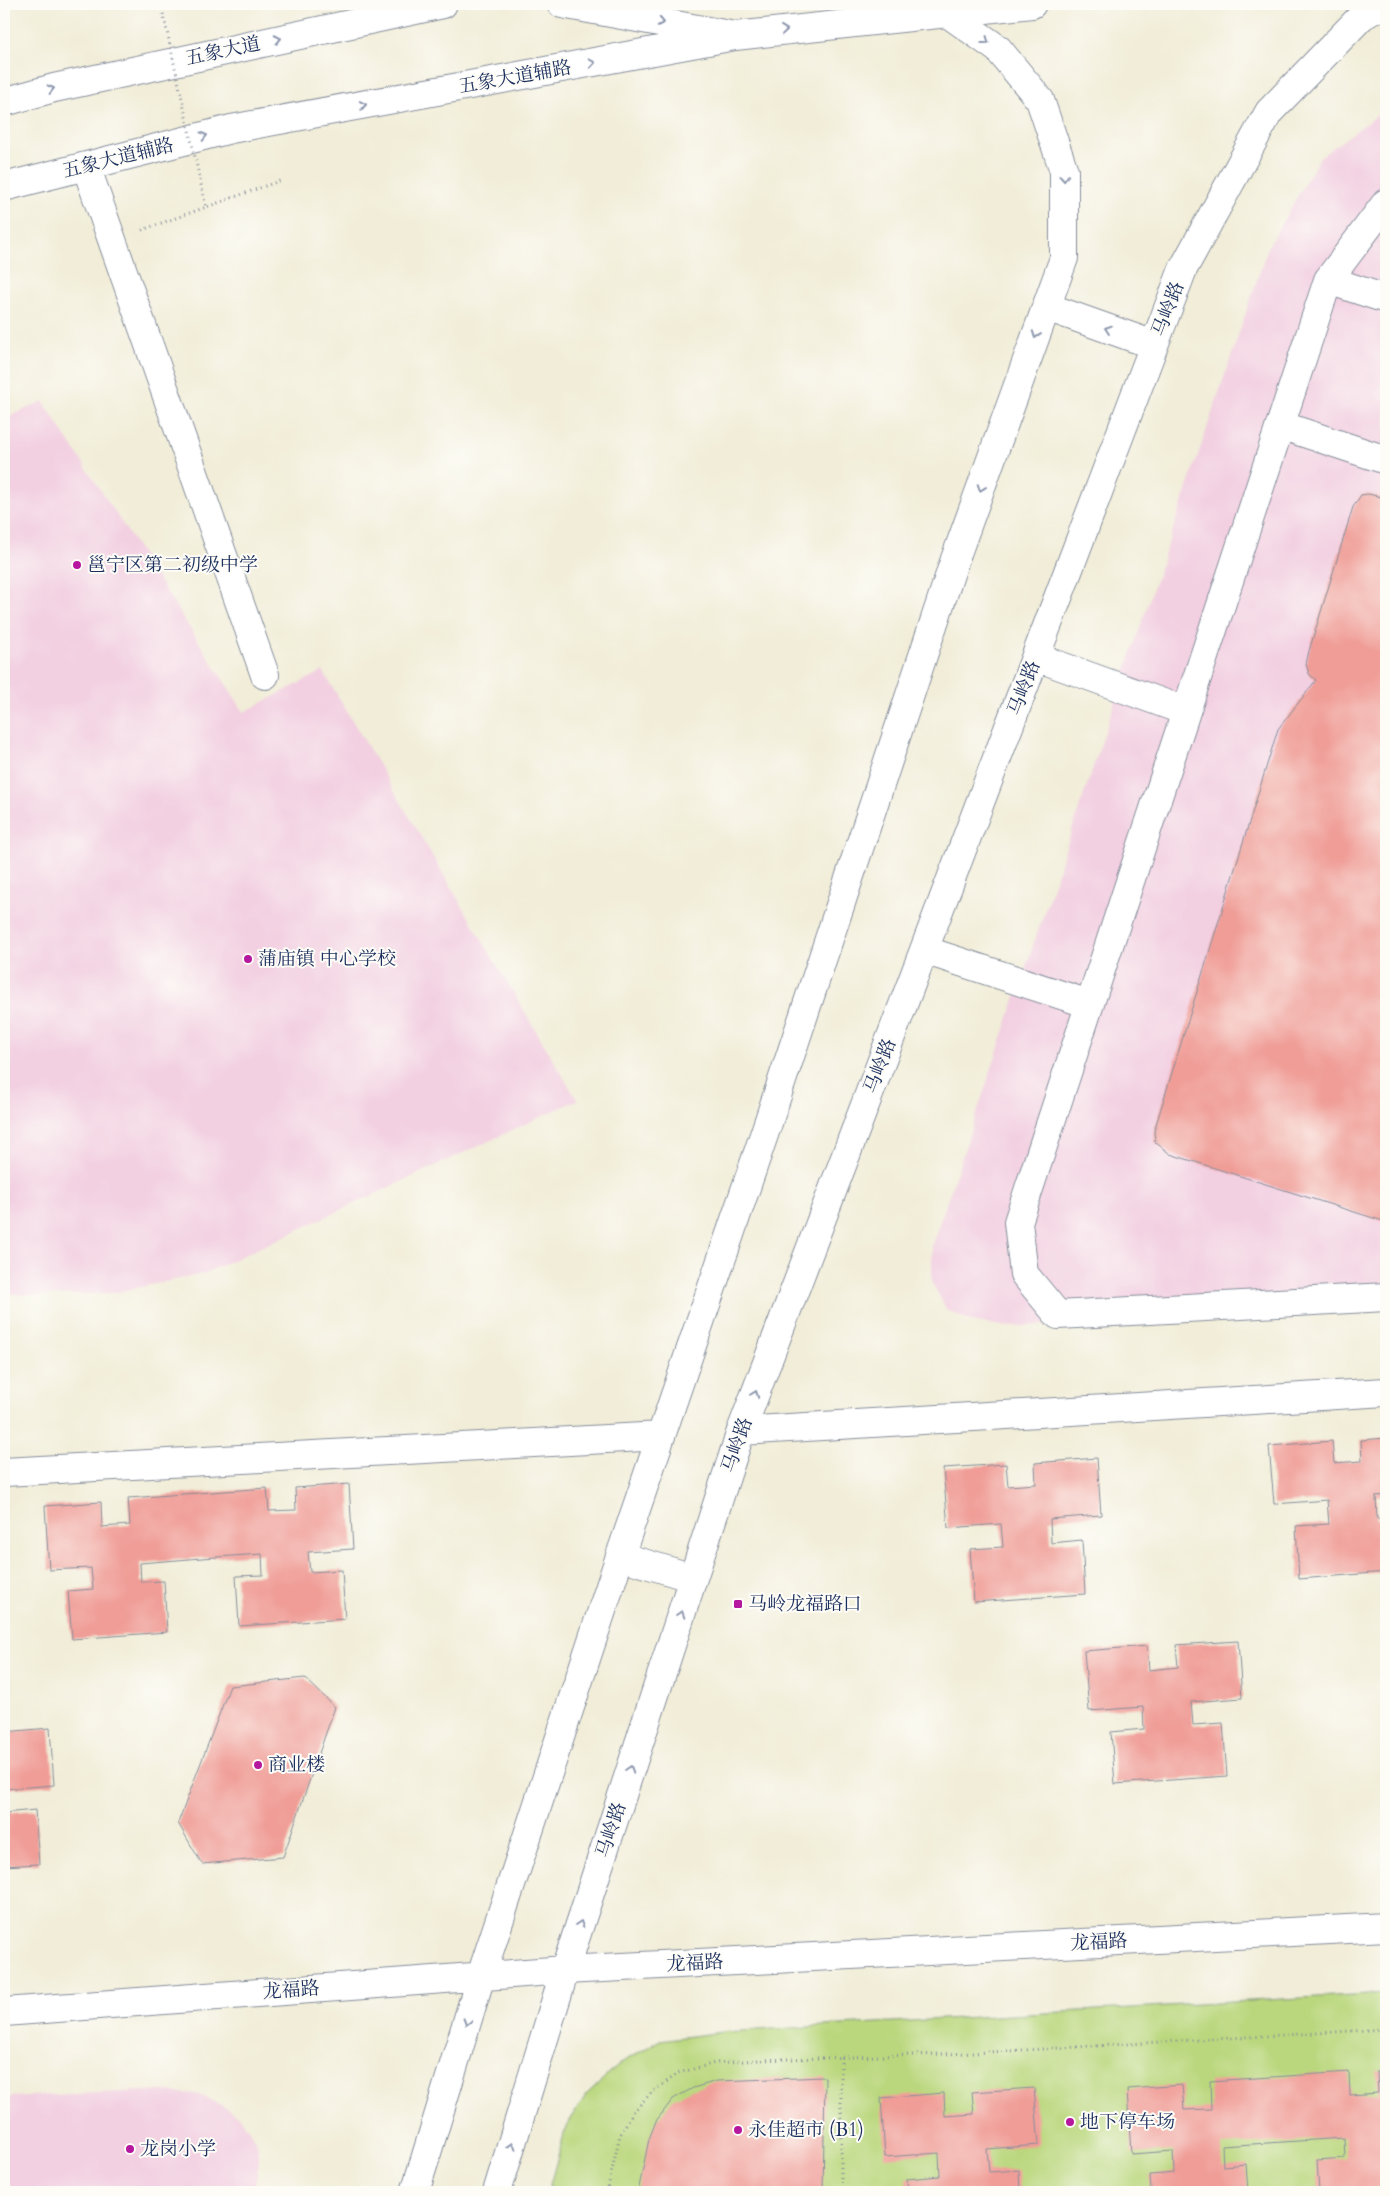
<svg xmlns="http://www.w3.org/2000/svg" width="1390" height="2196" viewBox="0 0 1390 2196" font-family="Cardo,'Noto Serif SC',serif">
<style>
.built{fill:#f2cfe1}
.green{fill:#bad77d;stroke:#6a836e}
.building{fill:#f09d97}
.lines{fill:none;stroke-linecap:round;stroke-linejoin:round}
.minor-casing{stroke:#868e9b;stroke-width:30}
.major-casing{stroke:#868e9b;stroke-width:30}
.path{stroke:#868e9b;stroke-width:3;stroke-dasharray:1 4;stroke-linecap:butt}
.minor{stroke:#fff;stroke-width:28}
.major{stroke:#fff;stroke-width:28}
.path-bridge{stroke:#868e9b;stroke-width:3;stroke-dasharray:1 4;stroke-linecap:butt}
.oneway{stroke:#8d97ae}
.poi-dot{fill:#b5179e;stroke:#fdfcf7;stroke-width:2}
.labels{text-anchor:middle;dominant-baseline:central;stroke-width:4;stroke-linejoin:round;paint-order:stroke}
.street-label{font-size:19px;fill:#1b2f5e;stroke:#fdfcf7}
.poi-label{font-size:19px;fill:#1b2f5e;stroke:#fdfcf7;text-anchor:start}
</style>
<rect width="100%" height="100%" fill="#fdfcf7"/>
<filter id="ink" filterUnits="userSpaceOnUse"><feTurbulence type="fractalNoise" baseFrequency=".02" numOctaves="2"/><feDisplacementMap in="SourceGraphic" scale="10" xChannelSelector="R" yChannelSelector="G"/><feConvolveMatrix kernelMatrix="1 2 1 2 8 2 1 2 1" color-interpolation-filters="sRGB"/></filter>
<filter id="wash" filterUnits="userSpaceOnUse"><feTurbulence type="fractalNoise" baseFrequency=".0096" numOctaves="4" result="noise"/><feDisplacementMap in="SourceGraphic" scale="20" xChannelSelector="R" yChannelSelector="G"/><feGaussianBlur stdDeviation="1.12" result="paint"/><feColorMatrix in="noise" values="0 0 0 0 0 0 0 0 0 0 0 0 0 0 0 0 0 1.4 0 .05"/><feComposite in="paint" operator="in"/></filter>
<g filter="url(#wash)">
<rect width="100%" height="100%" fill="#f1edd8"/>
<!-- built -->
<path class="built" d="M1386,109V1307L1007,1327L971,1321L947,1310L932,1283V1246L1268,247L1320,157Z
M43,401L244,712L323,671L577,1100L203,1274L112,1293L38,1296L4,1293V419Z
M146,2091L197,2094L219,2104L240,2117L255,2138L259,2160L254,2192H4V2097Z"/>
<!-- green -->
<path class="green" d="M1386,1993V2192H548L566,2127L586,2095L619,2064L660,2040L723,2032Z"/>
<g id="blocks">
<!-- building -->
<path class="building" d="M1368,494L1386,498V1222L1170,1154L1155,1142L1154,1131L1278,729L1316,680L1309,674L1306,664L1309,651L1353,507L1361,495Z
M1386,1438V1495L1376,1496L1377,1519H1386V1572L1299,1579L1296,1526L1329,1524L1327,1500L1274,1504L1269,1446L1332,1441L1334,1463L1362,1461L1361,1440Z
M1097,1458L1101,1515L1050,1519L1051,1543L1082,1540L1085,1594L974,1602L970,1549L1003,1547L1001,1524L948,1528L943,1468L1006,1464L1008,1486L1036,1484L1035,1463Z
M349,1484L353,1549L308,1552L310,1572L342,1570L345,1619L239,1626L236,1576L263,1575L262,1554L202,1558L140,1563L141,1582L164,1581L167,1632L72,1639L68,1591L93,1589L91,1568L49,1570L45,1506L101,1502L102,1527L130,1525L128,1498L267,1488L269,1511L296,1510L295,1488Z
M1238,1641L1242,1698L1191,1702L1193,1725L1223,1723L1227,1776L1115,1784L1111,1732L1144,1729L1143,1707L1089,1711L1084,1651L1147,1646L1149,1670L1178,1667L1176,1645Z
M305,1678L335,1707L283,1857L202,1864L178,1823L230,1686Z
M50,1728L54,1785L4,1789V1732Z
M35,1810L39,1864L4,1866V1813Z
M1386,2070V2192H1319L1317,2160L1345,2158L1344,2138L1222,2146L1223,2166L1246,2164L1248,2192H1151L1150,2175L1174,2173L1173,2151L1131,2154L1127,2089L1182,2085L1184,2110L1211,2109L1210,2081L1349,2072L1350,2095L1378,2093L1377,2071Z
M825,2077L823,2192H638L649,2139L656,2121L673,2099L693,2088L717,2081Z
M1034,2088L1039,2145L987,2149L989,2172L1019,2170L1020,2192H908L907,2179L940,2176L939,2153L885,2157L881,2098L944,2093L945,2116L974,2114L972,2092Z"/>
</g>
</g>
<g filter="url(#ink)">
<use href="#blocks" fill-opacity="0" stroke="#868e9b" stroke-width="1"/>
<g class="lines">
<!-- minor casing -->
<g class="minor-casing">
<path id="minor" d="M86,166L265,675
M4,187L231,129L735,36L1032,4
M1386,203L1328,280L1018,1222L1024,1274L1058,1315L1386,1297
M1328,280L1386,299
M1047,307L1154,345
M1280,425L1386,460
M1036,657L1185,711
M924,950L1089,1004
M741,1431L1386,1392
M4,1472L661,1436
M620,1556L693,1578
M4,2012L565,1970L1386,1927
M415,2192L481,1976L620,1556L767,1126L955,559L1064,258V171L1040,100L998,49L946,12
M497,2192L565,1970L741,1431L1183,269L1269,112L1362,16L1383,4"/>
</g>
<!-- major casing -->
<g class="major-casing">
<path id="major" d="M562,4L735,36
M4,102L54,88L443,4"/>
</g>
<!-- path -->
<path class="path" d="M142,230L282,180
M841,2057V2192
M607,2192L620,2135L633,2112L652,2092L679,2073L715,2063L759,2060L972,2053L1386,2029"/>
<!-- minor -->
<use href="#minor" class="minor"/>
<!-- major -->
<use href="#major" class="major"/>
<!-- path-bridge -->
<path class="path-bridge" d="M161,4L206,207"/>
</g>
<!-- one-way arrows -->
<defs><path id="oneway-chevron" d="M-2-3.5L2.5 0L-2 3.5" fill="none" stroke-width="1.6" stroke-linecap="round" stroke-linejoin="round" transform="scale(1.25)"/></defs>
<g class="oneway">
<use href="#oneway-chevron" transform="translate(661 22) rotate(11)"/>
<use href="#oneway-chevron" transform="translate(784 30) rotate(-6)"/>
<use href="#oneway-chevron" transform="translate(278 39) rotate(-12)"/>
<use href="#oneway-chevron" transform="translate(986 41) rotate(36)"/>
<use href="#oneway-chevron" transform="translate(592 63) rotate(-10)"/>
<use href="#oneway-chevron" transform="translate(51 89) rotate(-14)"/>
<use href="#oneway-chevron" transform="translate(363 105) rotate(-10)"/>
<use href="#oneway-chevron" transform="translate(204 136) rotate(-14)"/>
<use href="#oneway-chevron" transform="translate(1064 178) rotate(87)"/>
<use href="#oneway-chevron" transform="translate(1108 329) rotate(-161)"/>
<use href="#oneway-chevron" transform="translate(1036 335) rotate(110)"/>
<use href="#oneway-chevron" transform="translate(981 488) rotate(110)"/>
<use href="#oneway-chevron" transform="translate(755 1394) rotate(-69)"/>
<use href="#oneway-chevron" transform="translate(681 1614) rotate(-72)"/>
<use href="#oneway-chevron" transform="translate(630 1769) rotate(-72)"/>
<use href="#oneway-chevron" transform="translate(580 1924) rotate(-72)"/>
<use href="#oneway-chevron" transform="translate(467 2022) rotate(107)"/>
<use href="#oneway-chevron" transform="translate(512 2146) rotate(-73)"/>
</g>
</g>
<!-- markers -->
<g class="poi-dot">
<circle cx="77" cy="565" r="5"/>
<circle cx="248" cy="959" r="5"/>
<rect x="733" y="1599" width="10" height="10" rx="2.5"/>
<circle cx="258" cy="1765" r="5"/>
<circle cx="1070" cy="2122" r="5"/>
<circle cx="738" cy="2130" r="5"/>
<circle cx="130" cy="2149" r="5"/>
</g>
<g class="labels">
<!-- street labels -->
<g class="street-label">
<text transform="translate(223 51) rotate(-12)">五象大道</text>
<text transform="translate(515 77) rotate(-10)">五象大道辅路</text>
<text transform="translate(118 158) rotate(-14)">五象大道辅路</text>
<text transform="translate(1168 309) rotate(-69)">马岭路</text>
<text transform="translate(1024 688) rotate(-69)">马岭路</text>
<text transform="translate(880 1066) rotate(-69)">马岭路</text>
<text transform="translate(737 1445) rotate(-71)">马岭路</text>
<text transform="translate(611 1830) rotate(-72)">马岭路</text>
<text transform="translate(1099 1942) rotate(-3)">龙福路</text>
<text transform="translate(695 1963) rotate(-3)">龙福路</text>
<text transform="translate(291 1990) rotate(-4)">龙福路</text>
</g>
<!-- poi labels -->
<g class="poi-label">
<text x="87" y="565">邕宁区第二初级中学</text>
<text x="258" y="959">蒲庙镇 中心学校</text>
<text x="748" y="1604">马岭龙福路口</text>
<text x="268" y="1765">商业楼</text>
<text x="1080" y="2122">地下停车场</text>
<text x="748" y="2130">永佳超市 (B1)</text>
<text x="140" y="2149">龙岗小学</text>
</g>
</g>
<!-- margin -->
<rect width="1390" height="2196" fill="none" stroke="#fdfcf7" stroke-width="20"/>
</svg>
